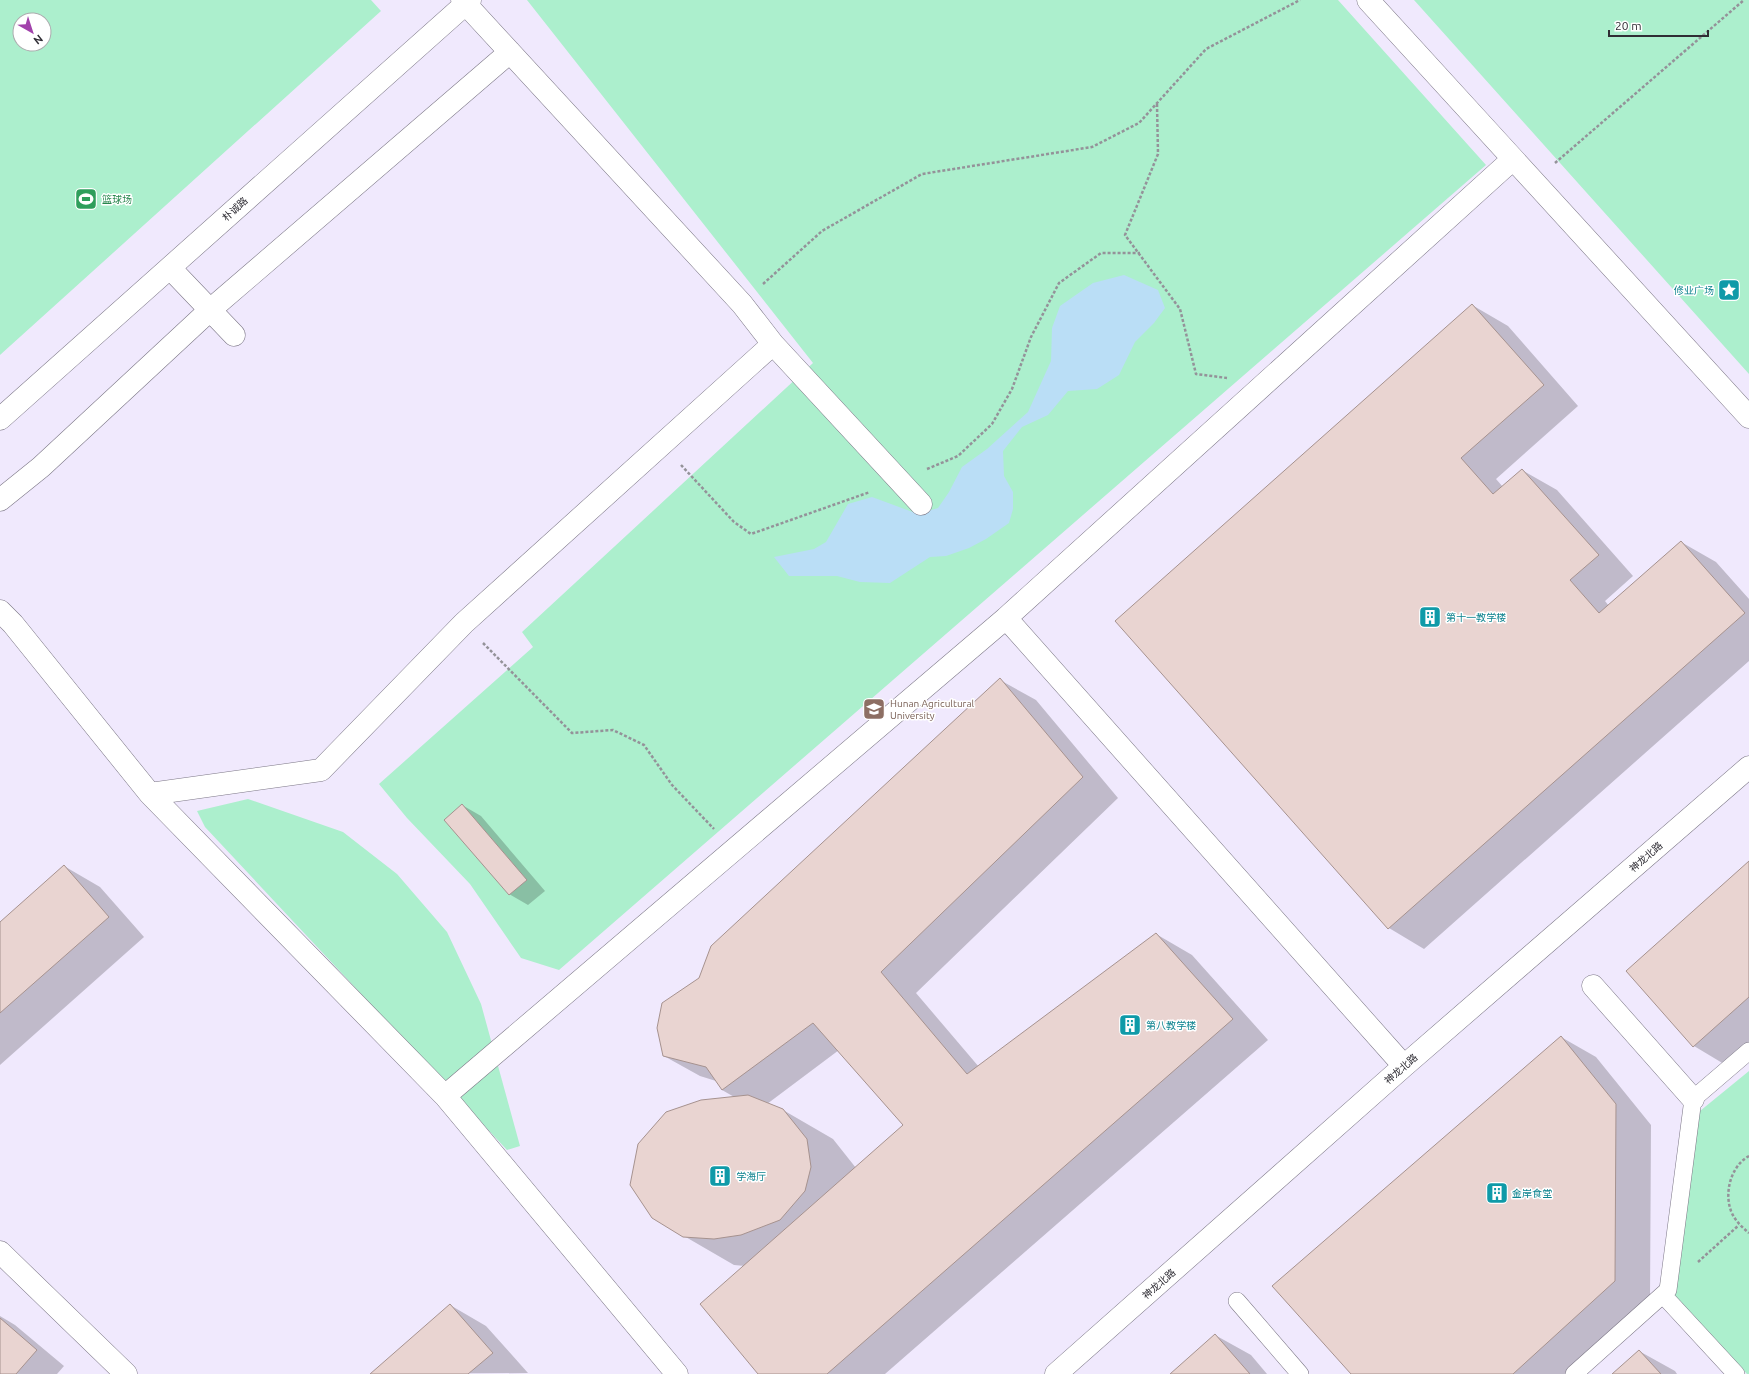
<svg xmlns="http://www.w3.org/2000/svg" width="1749" height="1374" viewBox="0 0 1749 1374" font-family="Ubuntu,'Noto Sans SC',sans-serif">
<style>
.built{fill:#f0e9fd;fill-rule:evenodd}
.green{fill:#acefcd;fill-rule:evenodd}
.water{fill:#badef6}
.shadow{fill:#0003;fill-rule:evenodd}
.building{fill:#e9d4d1;stroke:#a6928f}
.lines{fill:none;stroke-linecap:round;stroke-linejoin:round}
.lane-casing{stroke:#7c7786;stroke-width:18}
.street-casing{stroke:#7c7786;stroke-width:23}
.path{stroke:#949299;stroke-width:2.5;stroke-dasharray:3 2;stroke-linecap:butt}
.lane{stroke:#fff;stroke-width:17}
.street{stroke:#fff;stroke-width:22}
.labels{text-anchor:middle;dominant-baseline:central;stroke-width:3;stroke-linejoin:round;paint-order:stroke}
.leisure-label{font-size:10px;fill:#27864d;stroke:#fff;text-anchor:start}
.street-label{font-size:10px;fill:#2f2d34;stroke:#fff}
.culture-label{font-size:10px;fill:#0d838f;stroke:#fff;text-anchor:start}
.education-label{font-size:10px;fill:#785e54;stroke:#fff;text-anchor:start}
</style>
<rect width="100%" height="100%" fill="#f9f7fe"/>
<!-- built -->
<path class="built" d="M0,0H1749V1374H0ZM20,20H44V44H20Z"/>
<!-- green -->
<path class="green" d="M0,0H371L381,11L0,355ZM20,20H44V44H20Z
M527,0H1338L1486,165L559,970L521,958L470,884L407,818L379,784L533,647L522,632L813,363Z
M1414,0H1749V374Z
M248,799L343,832L397,874L447,932L481,1004L520,1146L507,1150L205,827L197,811Z
M1749,1071V1374H1747L1673,1295L1700,1111Z"/>
<!-- water -->
<path class="water" d="M1124,275L1158,290L1165,308L1154,323L1135,342L1119,375L1097,389L1068,391L1048,415L1022,427L1003,451L1004,476L1013,492V509L1009,523L986,539L969,548L946,556L930,557L890,583L860,582L837,576H789L774,557L814,549L826,542L848,504L872,497L918,514L938,508L949,492L962,467L987,449L1028,412L1051,361L1052,328L1060,306L1093,283Z"/>
<!-- shadow -->
<path class="shadow" d="M1472,305L1508,326L1578,406L1496,479L1503,487L1522,470L1557,490L1633,576L1605,601L1609,606L1681,542L1716,562L1749,599V661L1424,949L1389,928Z
M1000,680L1036,700L1118,798L916,993L979,1067L1156,934L1192,955L1268,1040L885,1374H760L745,1266L734,1265L684,1236L736,1098L722,1090L716,1081L700,1076L664,1056L700,979ZM839,1050L905,1125L856,1168L833,1139L783,1110L767,1104Z
M462,805L481,816L545,891L528,905L509,894Z
M1749,862V1049L1729,1067L1694,1046Z
M64,866L100,887L144,937L0,1065V923Z
M1561,1037L1596,1057L1651,1125L1650,1302L1571,1374H1352Z
M450,1305L486,1326L528,1373L372,1374Z
M0,1316L15,1325L64,1366L57,1374H0Z
M1215,1335L1251,1355L1267,1374H1171Z
M1639,1351L1675,1371L1677,1374H1613Z"/>
<!-- building -->
<path class="building" d="M1472,304L1544,385L1461,458L1493,494L1522,469L1599,555L1570,580L1599,613L1681,541L1745,613L1388,929L1115,621Z
M1000,678L1083,777L881,972L967,1074L1156,933L1233,1019L827,1374H758L700,1304L903,1125L813,1023L722,1090L706,1067L663,1056L657,1028L662,1003L699,978L711,946Z
M462,804L527,880L509,895L444,820Z
M1749,861V997L1693,1047L1626,971Z
M64,865L109,917L0,1013V922Z
M1561,1036L1616,1104L1615,1281L1513,1374H1351L1272,1286Z
M748,1095L783,1109L807,1139L811,1167L805,1191L780,1220L741,1235L714,1239L683,1237L652,1218L630,1185L638,1144L666,1112L701,1100Z
M450,1304L493,1353L468,1374H370Z
M0,1318L37,1350L16,1374H0Z
M1215,1334L1250,1374H1170Z
M1639,1350L1661,1374H1612Z"/>
<g class="lines">
<!-- lane casing -->
<g class="lane-casing">
<path id="lane" d="M1663,1295L1736,1374
M1237,1301L1300,1374
M1574,1374L1668,1290L1693,1099L1749,1051"/>
</g>
<!-- street casing -->
<g class="street-casing">
<path id="street" d="M462,0L742,304L773,344L921,504
M1368,0L1749,417
M170,268L234,335
M0,419L470,0
M0,500L41,467L210,310L510,52
M0,611L13,624L150,794L445,1096L677,1374
M1006,618L1404,1066
M150,794L321,770L464,623L773,344
M1593,986L1693,1099
M445,1096L1006,618L1513,159
M0,1252L126,1374
M1056,1374L1404,1066L1749,767"/>
</g>
<!-- path -->
<path class="path" d="M1157,104L1158,154L1125,235L1180,309L1196,374L1227,378
M1555,163L1744,0
M763,284L822,231L922,174L1092,147L1139,123L1206,49L1300,0
M681,465L734,522L751,534L870,492
M927,469L958,456L992,424L1012,389L1031,337L1059,283L1101,253H1140
M483,643L572,733L613,730L644,745L672,785L714,829
M1749,1156C1731,1166 1724,1192 1731,1211C1735,1221 1742,1227 1749,1233
M1698,1262L1739,1225"/>
<!-- lane -->
<use href="#lane" class="lane"/>
<!-- street -->
<use href="#street" class="street"/>
</g>
<!-- icons -->
<defs>
<g id="stadium-square" transform="scale(1.15)"><rect x="-9" y="-9" width="18" height="18" rx="4" fill="#2e9e5b" stroke="#fff"/><path d="M0-5a6.5 5 0 1 0 0 10a6.5 5 0 1 0 0-10ZM-3.5-1.8h7v3.6h-7Z" fill="#fff"/></g>
<g id="sight-square" transform="scale(1.15)"><rect x="-9" y="-9" width="18" height="18" rx="4" fill="#0f9aa8" stroke="#fff"/><path d="M0-6L1.8-2.2L6-1.7L2.9 1.2L3.7 5.4L0 3.3L-3.7 5.4L-2.9 1.2L-6-1.7L-1.8-2.2Z" fill="#fff"/></g>
<g id="building-square" transform="scale(1.15)"><rect x="-9" y="-9" width="18" height="18" rx="4" fill="#0f9aa8" stroke="#fff"/><path d="M-4-6H4V6H1V3H-1V6H-4ZM-2.5-4.3h1.7v1.8h-1.7ZM.8-4.3h1.7v1.8H.8ZM-2.5-1h1.7V.8h-1.7ZM.8-1h1.7V.8H.8Z" fill="#fff"/></g>
<g id="university-square" transform="scale(1.15)"><rect x="-9" y="-9" width="18" height="18" rx="4" fill="#8d6e63" stroke="#fff"/><path d="M0-5L7-2L0 1L-7-2ZM-4 1L0 2.5L4 1V4Q0 6-4 4Z" fill="#fff"/></g>
</defs>
<g fill-rule="evenodd">
<use href="#stadium-square" x="86" y="199"/>
<use href="#sight-square" x="1729" y="290"/>
<use href="#building-square" x="1430" y="617"/>
<use href="#university-square" x="874" y="709"/>
<use href="#building-square" x="1130" y="1025"/>
<use href="#building-square" x="720" y="1176"/>
<use href="#building-square" x="1497" y="1193"/>
</g>
<g class="labels">
<!-- leisure labels -->
<g class="leisure-label">
<text x="102" y="199">篮球场</text>
</g>
<!-- street labels -->
<g class="street-label">
<text transform="translate(235 209) rotate(-42)">朴诚路</text>
<text transform="translate(1646 857) rotate(-41)">神龙北路</text>
<text transform="translate(1401 1069) rotate(-41)">神龙北路</text>
<text transform="translate(1159 1284) rotate(-41)">神龙北路</text>
</g>
<!-- culture labels -->
<g class="culture-label">
<text x="1714" y="290" text-anchor="end">修业广场</text>
<text x="1446" y="617">第十一教学楼</text>
<text x="1146" y="1025">第八教学楼</text>
<text x="736" y="1176">学海厅</text>
<text x="1512" y="1193">金岸食堂</text>
</g>
<!-- education labels -->
<g class="education-label">
<text x="890" y="703">Hunan Agricultural<tspan x="890" dy="12">University</tspan></text>
</g>
</g>
<!-- north arrow -->
<g transform="translate(32 32) rotate(141)"><circle r="19" fill="#ffffff" stroke="#acabae"/>
<path d="M0-3L7 15L0 10L-7 15Z" fill="#a142ab"/>
<text y="-6" font-size="11" font-weight="bold" text-anchor="middle" fill="#2f2d34">N</text>
</g>
<!-- scale -->
<path d="M1609 30v6h99v-6" fill="none" stroke="#2f2d34" stroke-width="2"/>
<text x="1615" y="30" font-size="12" fill="#2f2d34" stroke="#ffffff" stroke-width="3" paint-order="stroke">20 m</text>
</svg>
